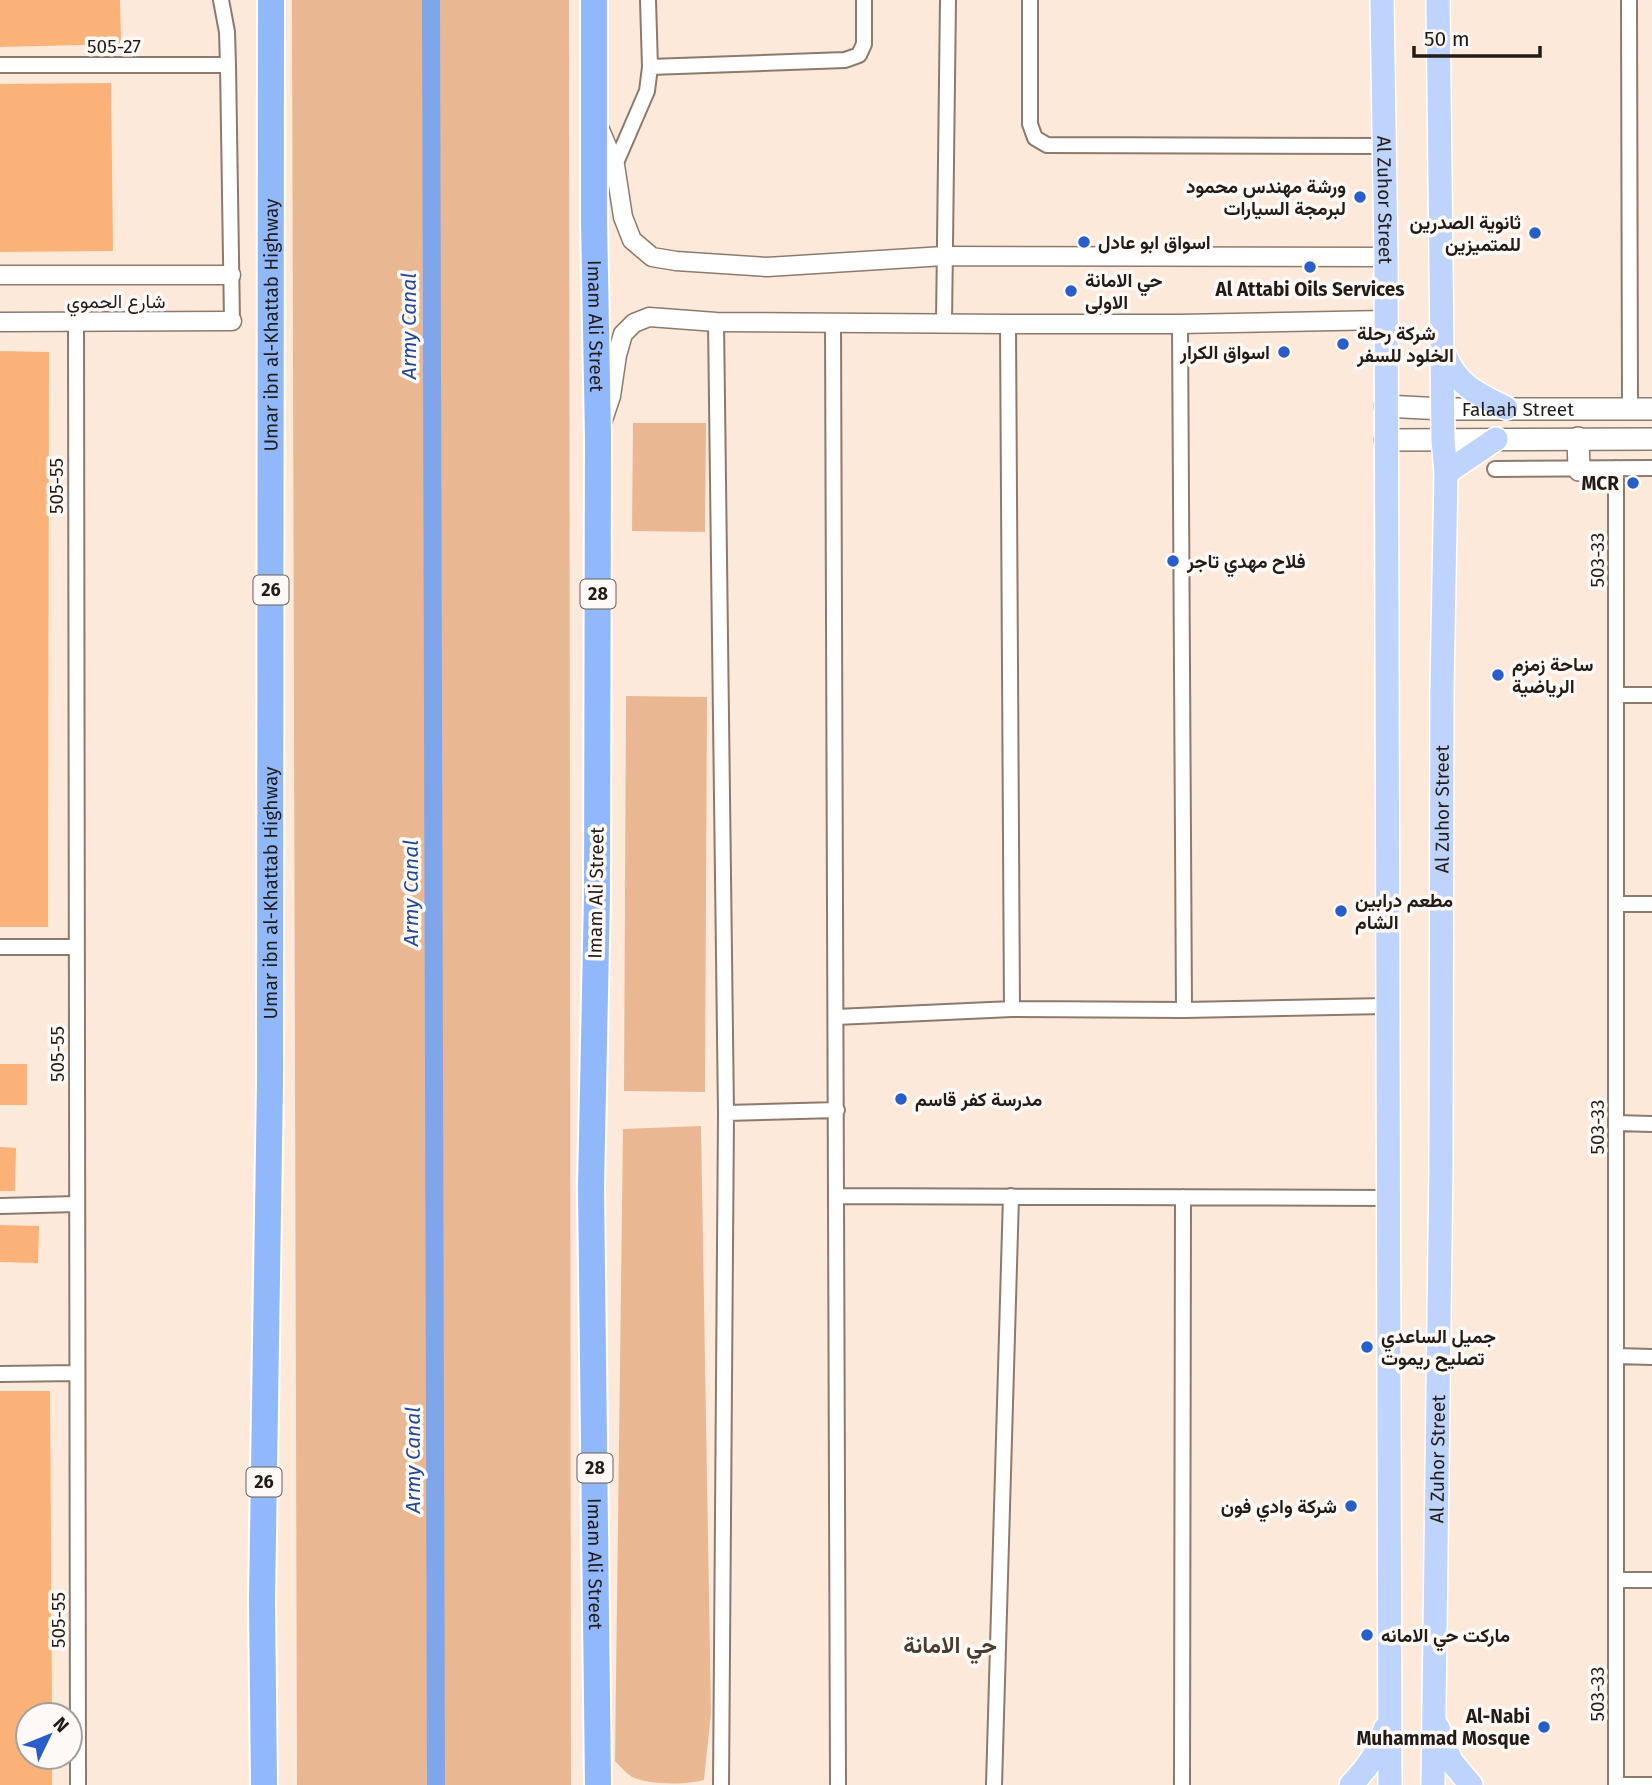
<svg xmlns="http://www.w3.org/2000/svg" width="1652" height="1785" viewBox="0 0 1652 1785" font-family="'Fira Sans',Vazirmatn,sans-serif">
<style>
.green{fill:#e9b892}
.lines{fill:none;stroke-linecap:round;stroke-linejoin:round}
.canal{stroke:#7fa5eb;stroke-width:18}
.building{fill:#fab278}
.minor-casing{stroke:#8d7a6d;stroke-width:18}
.tertiary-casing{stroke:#8d7a6d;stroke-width:21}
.secondary-casing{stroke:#8d7a6d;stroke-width:24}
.primary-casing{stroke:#fff;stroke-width:26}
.motorway-casing{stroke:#fff;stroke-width:30}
.minor{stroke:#fff;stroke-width:14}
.tertiary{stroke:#fff;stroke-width:18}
.secondary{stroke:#fff;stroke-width:21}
.primary{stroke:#bed4fd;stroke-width:23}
.motorway{stroke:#92b8fc;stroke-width:26}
.poi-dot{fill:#285ecc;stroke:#fef9f6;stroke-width:2.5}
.labels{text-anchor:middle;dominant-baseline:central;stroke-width:7;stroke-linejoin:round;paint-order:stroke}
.shield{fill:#fef9f6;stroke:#655e59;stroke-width:2}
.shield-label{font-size:18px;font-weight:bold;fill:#231b16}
.street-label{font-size:19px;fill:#231b16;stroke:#fef9f6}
.poi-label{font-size:19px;font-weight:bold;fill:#231b16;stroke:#fef9f6;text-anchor:start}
.water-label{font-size:21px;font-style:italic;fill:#1f4899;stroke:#fef9f6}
.quarter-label{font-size:23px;font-weight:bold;fill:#4b3b2f;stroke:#fef9f6}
</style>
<rect width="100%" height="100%" fill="#fde9d9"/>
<!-- green -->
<path class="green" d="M292,0H569L571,1785H297Z
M633,423H706L705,532L632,531Z
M626,696L707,697L705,1092L624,1091Z
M701,1126L711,1713L704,1780C686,1785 649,1785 632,1777C626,1773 620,1766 615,1761L623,1129Z"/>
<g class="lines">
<!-- canal -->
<path class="canal" d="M431,0L436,1785"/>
</g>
<!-- building -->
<path class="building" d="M0,0H120L121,44L0,47Z
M111,83L113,251L0,252V84Z
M0,351L49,352L48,927H0Z
M0,1064H27V1105H0Z
M0,1147L16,1148L15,1191H0Z
M0,1225L39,1226L38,1263L0,1262Z
M0,1391H50L52,1715H28V1757H52V1785H0Z"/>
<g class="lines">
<!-- minor casing -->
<g class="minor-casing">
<path id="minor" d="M221,0L227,32L228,65L232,321
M1030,0V124L1035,138L1047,145L1385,146
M1629,0L1630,408
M0,65H228
M650,67L845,60L859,55L864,44V0
M615,165L647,91L650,67L648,0
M76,322L78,1785
M716,322L726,1113L721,1785
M833,323L838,1785
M944,324L948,0
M1008,324L1012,1009
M1180,324L1184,1010
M1616,468V1785
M1495,469L1652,468
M1616,695H1652
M1616,904H1652
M0,947H76
M836,1017L1012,1009L1184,1010L1386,1006
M726,1113L837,1110
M1616,1123L1652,1124
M837,1196L1387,1198
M0,1206L77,1204
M1616,1356L1652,1357
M0,1374L77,1373
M1616,1580H1652
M994,1785L1011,1196
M1182,1785L1183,1197
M1616,1785H1652"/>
</g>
<!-- tertiary casing -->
<g class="tertiary-casing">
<path id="tertiary" d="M598,125L615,165L623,217L632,240L652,257L676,261L767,267L944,256L1386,257
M0,275H231
M0,322L232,321
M603,420L611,396L617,355L623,334L634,323L649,317L716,322L1008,324H1180L1385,320"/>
</g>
<!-- secondary casing -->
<g class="secondary-casing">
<g id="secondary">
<path id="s1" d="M1385,406L1443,409H1652"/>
<path d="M1578,438L1579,470"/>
<path d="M1385,440L1652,439"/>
</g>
</g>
<!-- primary casing -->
<g class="primary-casing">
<g id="primary">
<path id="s2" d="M1382,0L1386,257L1390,1785"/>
<path d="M1445,355C1456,385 1479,395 1506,408"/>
<path d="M1446,473L1496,439"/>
<path d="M1438,1728L1451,1761L1471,1785"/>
<path d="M1351,1785C1367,1768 1379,1752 1385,1729"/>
<path id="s3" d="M1433,1785L1441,1164L1442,688L1446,473L1443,439L1438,0"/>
</g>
</g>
<!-- motorway casing -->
<g class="motorway-casing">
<g id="motorway">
<path id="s4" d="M594,0V219L598,437L597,896L591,1187L598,1785"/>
<path id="s5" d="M264,1785L262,1601L270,1082L271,0"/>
</g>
</g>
<!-- minor -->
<use href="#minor" class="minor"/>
<!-- tertiary -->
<use href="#tertiary" class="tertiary"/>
<!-- secondary -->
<use href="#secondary" class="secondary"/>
<!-- primary -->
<use href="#primary" class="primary"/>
<!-- motorway -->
<use href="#motorway" class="motorway"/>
</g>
<!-- markers -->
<g class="poi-dot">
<circle cx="1360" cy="197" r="7"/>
<circle cx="1535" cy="233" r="7"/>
<circle cx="1084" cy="242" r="7"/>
<circle cx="1310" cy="267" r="7"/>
<circle cx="1071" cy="291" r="7"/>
<circle cx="1343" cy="344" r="7"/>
<circle cx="1284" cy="352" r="7"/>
<circle cx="1633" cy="483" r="7"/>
<circle cx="1173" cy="561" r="7"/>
<circle cx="1498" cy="675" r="7"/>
<circle cx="1341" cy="911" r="7"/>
<circle cx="901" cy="1099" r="7"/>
<circle cx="1367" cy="1347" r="7"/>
<circle cx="1351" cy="1506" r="7"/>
<circle cx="1367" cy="1635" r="7"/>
<circle cx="1544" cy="1727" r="7"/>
</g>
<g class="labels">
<!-- shield labels -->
<g class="shield">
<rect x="253.5" y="575.5" width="35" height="29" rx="5"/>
<rect x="580.5" y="579.5" width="35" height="29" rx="5"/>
<rect x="577.5" y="1453.5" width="35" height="29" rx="5"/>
<rect x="246.5" y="1467.5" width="35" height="29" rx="5"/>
</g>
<g class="shield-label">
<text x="271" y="590">26</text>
<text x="598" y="594">28</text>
<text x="595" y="1468">28</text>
<text x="264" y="1482">26</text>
</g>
<!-- street labels -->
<g class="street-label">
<text x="114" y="46">505-27</text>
<text stroke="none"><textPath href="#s2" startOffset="200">Al Zuhor Street</textPath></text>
<text x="116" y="301">شارع الحموي</text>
<text stroke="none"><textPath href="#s5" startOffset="1460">Umar ibn al-Khattab Highway</textPath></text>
<text stroke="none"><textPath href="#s4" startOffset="326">Imam Ali Street</textPath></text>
<text stroke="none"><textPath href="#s1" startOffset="133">Falaah Street</textPath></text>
<text transform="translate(56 486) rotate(-90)">505-55</text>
<text transform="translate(1597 560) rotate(-90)">503-33</text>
<text stroke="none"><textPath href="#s3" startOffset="976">Al Zuhor Street</textPath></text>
<text stroke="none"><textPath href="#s5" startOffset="892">Umar ibn al-Khattab Highway</textPath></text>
<text transform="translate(596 893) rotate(-89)">Imam Ali Street</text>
<text transform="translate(57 1054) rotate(-90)">505-55</text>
<text transform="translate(1597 1127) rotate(-90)">503-33</text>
<text stroke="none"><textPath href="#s3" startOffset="326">Al Zuhor Street</textPath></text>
<text stroke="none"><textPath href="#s4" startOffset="1564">Imam Ali Street</textPath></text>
<text transform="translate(58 1620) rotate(-90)">505-55</text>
<text transform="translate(1597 1694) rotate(-90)">503-33</text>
</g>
<!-- poi labels -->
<g class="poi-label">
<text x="1346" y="186" text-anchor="end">ورشة مهندس محمود<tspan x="1346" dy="22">لبرمجة السيارات</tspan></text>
<text x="1521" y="222" text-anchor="end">ثانوية الصدرين<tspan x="1521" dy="22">للمتميزين</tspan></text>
<text x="1098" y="242">اسواق ابو عادل</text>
<text x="1085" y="280">حي الامانة<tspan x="1085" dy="22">الاولى</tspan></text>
<text x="1310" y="289" text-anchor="middle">Al Attabi Oils Services</text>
<text x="1357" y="333">شركة رحلة<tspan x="1357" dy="22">الخلود للسفر</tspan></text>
<text x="1270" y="352" text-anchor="end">اسواق الكرار</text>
<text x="1619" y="483" text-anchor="end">MCR</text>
<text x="1187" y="561">فلاح مهدي تاجر</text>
<text x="1512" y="664">ساحة زمزم<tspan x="1512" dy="22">الرياضية</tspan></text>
<text x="1355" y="900">مطعم درابين<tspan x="1355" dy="22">الشام</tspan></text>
<text x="915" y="1099">مدرسة كفر قاسم</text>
<text x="1381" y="1336">جميل الساعدي<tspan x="1381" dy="22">تصليح ريموت</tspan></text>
<text x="1337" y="1506" text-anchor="end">شركة وادي فون</text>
<text x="1381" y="1635">ماركت حي الامانه</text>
<text x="1530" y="1716" text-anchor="end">Al-Nabi<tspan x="1530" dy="22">Muhammad Mosque</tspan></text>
</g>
<!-- water labels -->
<g class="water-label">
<text transform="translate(409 326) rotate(-90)">Army Canal</text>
<text transform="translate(411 893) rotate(-90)">Army Canal</text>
<text transform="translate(413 1460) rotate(-90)">Army Canal</text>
</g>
<!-- quarter labels -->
<g class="quarter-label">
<text x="950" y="1645">حي الامانة</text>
</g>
</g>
<!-- north arrow -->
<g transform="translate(49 1736) rotate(47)"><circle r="33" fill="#fef9f6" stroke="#a6a09c" stroke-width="2"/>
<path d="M0-5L12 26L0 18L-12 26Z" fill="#285ecc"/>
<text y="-10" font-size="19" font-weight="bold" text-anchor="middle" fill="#231b16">N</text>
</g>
<!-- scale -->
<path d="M1414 46v10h126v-10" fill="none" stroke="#231b16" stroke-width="3.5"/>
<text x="1424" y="46" font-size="21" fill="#231b16" stroke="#fef9f6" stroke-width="5" paint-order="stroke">50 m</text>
</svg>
